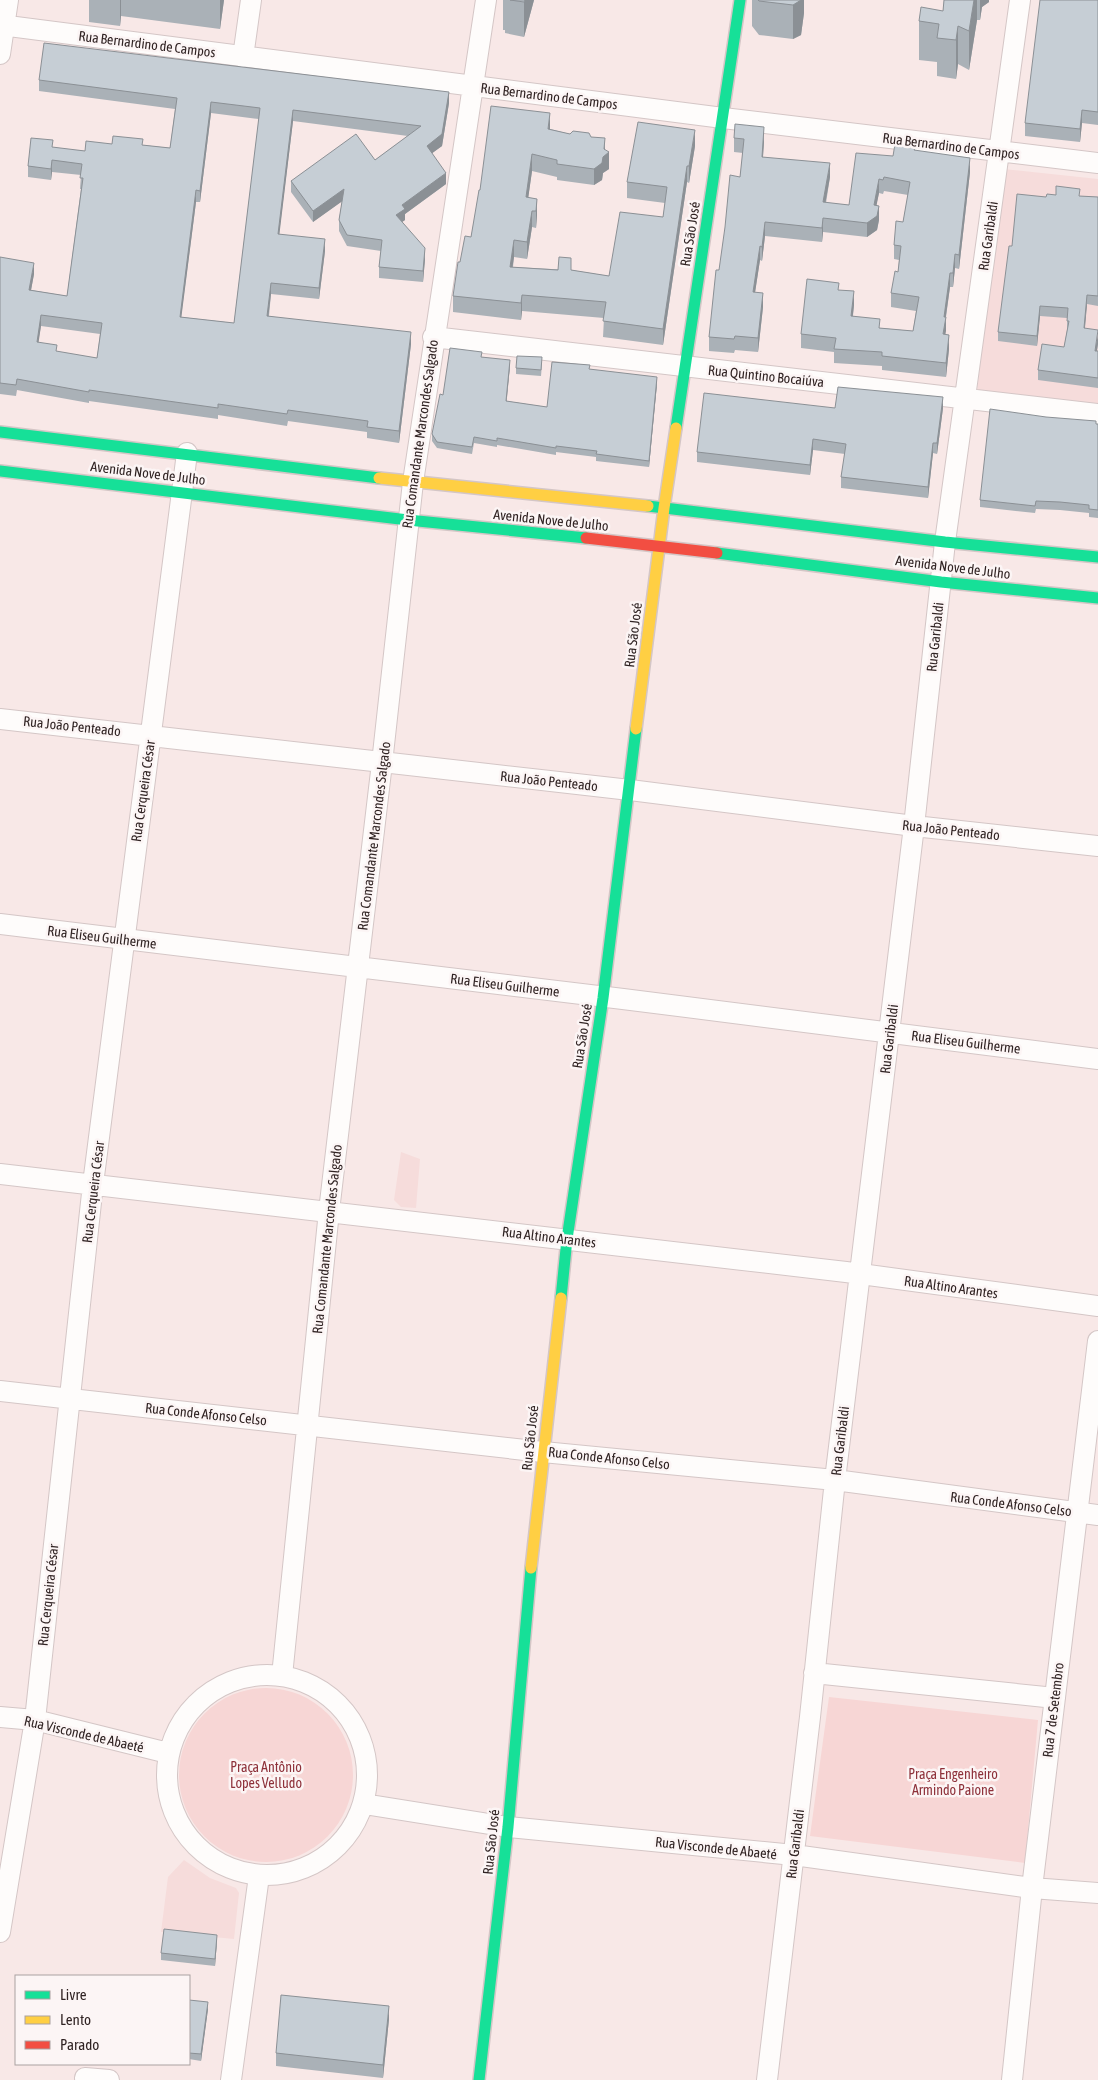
<svg xmlns="http://www.w3.org/2000/svg" width="1098" height="2080" viewBox="0 0 1098 2080" font-family="'Asap Condensed',sans-serif">
<style>
.built{fill:#f6dcdb}
.green{fill:#f7d6d5}
.lines{fill:none;stroke-linecap:round;stroke-linejoin:round}
.street-casing{stroke:#d4c6c6;stroke-width:22}
.fast-casing{stroke:#d4c6c6;stroke-width:14}
.slow-casing{stroke:#d4c6c6;stroke-width:14}
.jam-casing{stroke:#d4c6c6;stroke-width:14}
.street{stroke:#fefcfb;stroke-width:20}
.fast{stroke:#16e098;stroke-width:11}
.slow{stroke:#ffcf43;stroke-width:11}
.jam{stroke:#f24e42;stroke-width:11}
.wall{fill:#aab1b7;fill-rule:evenodd}
.shaded-wall{fill:#8b9095}
.building{fill:#c6ced5;stroke:#8b9095;fill-rule:evenodd}
.labels{text-anchor:middle;dominant-baseline:central;stroke-width:5;stroke-linejoin:round;paint-order:stroke}
.street-label{font-size:14px;fill:#302323;stroke:#fcf5f5}
.park-label{font-size:14px;fill:#8e313a;stroke:#fcf5f5}
</style>
<rect width="100%" height="100%" fill="#f8e8e7"/>
<!-- built -->
<path class="built" d="M1003,169L1098,179V406L977,392Z
M401,1152L420,1159L416,1208L401,1207L394,1200Z
M184,1860L210,1878L236,1888L239,1893L234,1939L161,1932L168,1877Z"/>
<!-- green -->
<path class="green" d="M179 1775a87 87 0 1 1 174 0a87 87 0 1 1-174 0Z
M829,1697L1038,1720L1025,1863L810,1836Z"/>
<g class="lines">
<!-- street casing -->
<g class="street-casing">
<path id="street" d="M0,25L723,118L1098,163
M0,54L8,0
M243,57L251,0
M433,337L1098,414
M0,719L630,790L914,826L1098,846
M0,924L623,999L1098,1059
M0,1174L846,1272L1098,1306
M0,1391L543,1452L835,1480L1098,1515
M814,1673L1055,1698
M167 1775a100 100 0 1 1 200 0a100 100 0 1 1-200 0Z
M282,1676L329,1211L382,763L413,482L486,0
M0,1717L35,1720L168,1753
M364,1804L508,1827L794,1855L1032,1888L1098,1893
M0,1932L35,1720L93,1184L187,453
M85,2078L109,2080
M231,2080L259,1876
M767,2080L810,1717L835,1480L914,826L945,542L1020,0
M1012,2080L1032,1888L1098,1341"/>
</g>
<!-- fast casing -->
<g class="fast-casing">
<path id="fast" d="M676,428L740,0
M0,432L379,478
M0,471L408,520L586,538
M648,506L945,542L1098,557
M717,553L941,582L1098,598
M561,1298L567,1239L603,998L636,729
M479,2080L508,1827L531,1568"/>
</g>
<!-- slow casing -->
<g class="slow-casing">
<path id="slow" d="M379,478L648,506
M636,729L664,508L676,428
M531,1568L561,1298"/>
</g>
<!-- jam casing -->
<g class="jam-casing">
<path id="jam" d="M586,538L717,553"/>
</g>
<!-- street -->
<use href="#street" class="street"/>
<!-- fast -->
<use href="#fast" class="fast"/>
<!-- slow -->
<use href="#slow" class="slow"/>
<!-- jam -->
<use href="#jam" class="jam"/>
</g>
<!-- wall -->
<path class="wall" d="M89,0H224L220,29L121,16L120,26L89,22Z
M503,0H534L524,37L505,33V30H503Z
M752,0H804V13L801,35L793,39L759,35L752,26Z
M944,0H989V2L982,7L980,20H977L969,70L958,64L956,79L937,76V62L919,60V21L943,11Z
M1098,0V125L1082,123L1080,142L1025,136V123Z
M39,80L449,103L442,146L432,153L446,184L405,214V220L402,222L425,259L423,282L379,278V267L381,251L347,246L339,231V220L342,201L313,222L291,192V181L375,160L408,136L293,121L279,234L325,251L319,299L271,294L269,316L411,344L399,443L367,438V432L288,421L287,426L218,415V419L89,401V403L17,390L16,396L0,394V257L34,274L31,290L67,296L81,189H80L81,175L52,172L51,180L28,177V166L53,148L85,151L112,144L143,145L170,148L175,109L39,91ZM211,113L259,119L234,323L181,317L196,202H200ZM41,326L100,334L97,358L57,352L38,342Z
M550,129L570,134L591,137L605,150L609,169L603,173L602,180L594,185L557,180V177L532,171L528,198L537,199V215L536,228L532,227L527,259L514,257L513,267L571,270L609,276L663,217L665,203L627,198V182L695,146L689,183L687,182L663,345L603,337L604,318L522,311L521,320L453,312V296L460,262L471,237L480,190Z
M734,138L764,141L763,157L830,177L826,203L849,205L893,156L915,150L970,172L959,269L955,268L953,287H950L946,317L945,334L949,349L946,377L882,370V366L834,363V352L801,348V334L839,290L854,305L853,316L880,328L913,331L916,311L891,307V293L898,272L899,260L894,259V245L903,222L908,195L884,191L883,194L879,193L876,206L879,220L877,230L867,237L823,232L822,242L765,236L762,261L760,260L755,292L763,307L758,352L735,350L734,353L709,351V337L740,177L743,153L734,152Z
M1080,196L1098,197V306L1087,304L1085,328L1098,344L1097,351H1098V388L1038,380V370L1064,347L1067,330V318L1040,316L1037,346L998,341V332L1012,246L1046,197Z
M482,357L510,366L506,401L547,407L590,369L657,384L649,467L596,461V457L556,452V455L497,445V447L474,443L472,454L437,448L432,441V434L443,395Z
M542,364L541,376L516,374V368Z
M835,408H943L937,454L933,453L928,498L841,488V477L845,454L813,450L810,475L697,462V452Z
M1096,424H1098V518L1089,517V513L1060,510L1036,509L1035,513L980,507V500Z
M217,1941L215,1966L161,1960V1953Z
M189,2000L208,2009L201,2061L189,2059Z
M389,2019L383,2078L276,2066V2053Z"/>
<!-- shaded-wall -->
<path class="shaded-wall" d="M120,0H121V16L120,26Z
M220,0H224L220,29Z
M525,0H534L524,37V2Z
M801,0H804V13L801,35L793,39V5Z
M974,0H977V20L969,70V31Z
M980,0H989V2L982,7L980,20Z
M958,26V64L956,79V40Z
M449,92V103L442,146L427,157V146Z
M211,102V113L200,202V191Z
M293,110V121L278,246V234Z
M1082,110V123L1080,142V129Z
M550,113V130L548,129Z
M764,127V141L762,171V157Z
M695,130V146L689,183V166Z
M605,138V155L609,152V169L603,173L602,180L594,185V169L604,149Z
M532,154V171L526,214V197Z
M970,158V172L959,269V255Z
M52,160V172L51,180V169Z
M830,163V177L823,216V202Z
M687,166V182L663,345V329Z
M446,173V184L405,214V220L396,226V215L402,205Z
M879,179V193L874,218L879,206V220L877,230L867,237V223L874,205Z
M344,189V200L313,222V211Z
M196,190V202L180,328V317Z
M537,199V215L536,228V211Z
M532,211V227L527,259V242Z
M823,218V232L822,242V228Z
M765,222V236L762,261V247Z
M325,239V251L319,299V288Z
M514,240V257L510,283V267Z
M760,246V260L753,306V292Z
M425,248V259L423,282V271Z
M955,254V268L953,287V273Z
M34,263V274L29,301V290Z
M950,273V287L944,329L946,317V331L943,348L944,317Z
M271,283V294L267,327V316Z
M854,291V305L851,330V316Z
M763,293V307L758,352V338Z
M522,295V311L521,320V303Z
M1087,295V304L1084,337V328Z
M1040,306V316L1037,346V336Z
M41,315V326L37,353V342Z
M411,332V344L399,443V431Z
M1098,334V344L1095,361V351Z
M949,335V349L946,377V363Z
M510,360V366L506,408V401Z
M657,377V384L649,467V461Z
M943,397V408L937,454V443Z
M813,439V450L810,475V465Z
M933,443V453L928,498V487Z
M217,1935V1941L215,1966V1959Z
M208,2002V2009L201,2061V2054Z
M389,2006V2019L383,2078V2065Z"/>
<!-- building -->
<path class="building" d="M510,0H525L524,2Z
M758,0H801L793,5L759,1Z
M944,0H974L969,31L958,26L956,40L937,38L939,24L919,21L921,7L943,11Z
M1040,0H1098V112L1082,110L1080,129L1025,123Z
M44,43L449,92L442,134L427,146L446,173L402,205L405,209L396,215L425,248L423,271L379,267L382,240L347,235L339,220L344,189L313,211L291,181L356,134L375,160L421,126L293,110L278,234L325,239L319,288L271,283L267,316L411,332L399,431L367,427L368,421L288,410L287,414L218,404V408L89,390V392L17,379L16,385L0,383V257L34,263L29,290L67,296L83,178H80L82,164L52,160L51,169L28,166L31,138L53,140L52,147L85,151L86,141L112,144L113,136L143,139L142,145L170,148L177,98L39,80ZM211,102L260,108L234,323L180,317L196,190L200,191ZM41,315L102,323L97,358L56,351L57,345L37,342Z
M491,106L550,113L548,129L570,134L573,131L589,133L591,137L605,138L604,149L609,152L603,157L602,163L594,169L557,164V160L532,154L526,197L537,199L536,211H532L527,242L514,240L510,267L558,270L559,257L571,258V270L609,276L620,212L663,217L667,187L627,182L638,122L695,130L689,166H687L663,329L603,321L606,302L522,295L521,303L453,296L458,262H460L465,236L471,237L479,190H480Z
M735,124L764,127L762,157L830,163L823,202L849,205L856,153L893,156L895,144L915,148L914,150L970,158L959,255L955,254L953,273H950L944,317H946L943,334L949,335L946,363L882,356V352L834,349L836,338L801,334L807,279L839,283L838,290L854,291L851,316L880,319L879,328L913,331L919,297L891,293L895,271L898,272L901,246L894,245L896,221L903,222L910,182L884,177L883,180L879,179L874,205L879,206L877,216L867,223L823,218L822,228L765,222L762,247L760,246L753,292L763,293L758,338L735,336L734,339L709,337L716,270H719L725,227L730,175L740,177L744,139L734,138Z
M1056,186L1080,189L1079,196L1098,197V296L1087,295L1084,328L1098,330L1095,351H1098V378L1038,370L1042,344L1064,347L1069,321H1067L1068,308L1040,306L1037,336L998,332L1009,246H1012L1017,194L1046,197L1047,194L1056,195Z
M450,348L482,352L481,357L510,360L506,401L547,407L552,362L590,365L589,369L657,377L649,461L596,454L597,451L556,446V448L497,438V441L474,437L472,447L437,442L432,434L440,394L443,395Z
M517,356L542,357L541,370L516,368Z
M838,387L943,397L937,443H933L928,487L841,477L846,444L813,439L810,465L697,452L704,393L835,408Z
M990,409L1046,417L1096,421V424H1098V510L1089,509V505L1060,502L1036,501L1035,506L980,500Z
M164,1929L217,1935L215,1959L161,1953Z
M281,1995L389,2006L383,2065L276,2053Z
M189,2000L208,2002L201,2054L189,2053Z"/>
<g class="labels">
<!-- street labels -->
<g class="street-label">
<text transform="translate(147 44) rotate(7)">Rua Bernardino de Campos</text>
<text transform="translate(549 96) rotate(7)">Rua Bernardino de Campos</text>
<text transform="translate(951 146) rotate(7)">Rua Bernardino de Campos</text>
<text transform="translate(690 234) rotate(-81)">Rua São José</text>
<text transform="translate(988 236) rotate(-82)">Rua Garibaldi</text>
<text transform="translate(766 376) rotate(6)">Rua Quintino Bocaiúva</text>
<text transform="translate(420 434) rotate(-82)">Rua Comandante Marcondes Salgado</text>
<text transform="translate(148 473) rotate(7)">Avenida Nove de Julho</text>
<text transform="translate(551 520) rotate(6)">Avenida Nove de Julho</text>
<text transform="translate(953 567) rotate(7)">Avenida Nove de Julho</text>
<text transform="translate(633 635) rotate(-83)">Rua São José</text>
<text transform="translate(935 637) rotate(-84)">Rua Garibaldi</text>
<text transform="translate(72 726) rotate(6)">Rua João Penteado</text>
<text transform="translate(549 781) rotate(6)">Rua João Penteado</text>
<text transform="translate(143 791) rotate(-82)">Rua Cerqueira César</text>
<text transform="translate(951 830) rotate(6)">Rua João Penteado</text>
<text transform="translate(374 836) rotate(-83)">Rua Comandante Marcondes Salgado</text>
<text transform="translate(102 937) rotate(7)">Rua Eliseu Guilherme</text>
<text transform="translate(505 985) rotate(7)">Rua Eliseu Guilherme</text>
<text transform="translate(582 1036) rotate(-81)">Rua São José</text>
<text transform="translate(889 1039) rotate(-83)">Rua Garibaldi</text>
<text transform="translate(966 1042) rotate(7)">Rua Eliseu Guilherme</text>
<text transform="translate(93 1192) rotate(-83)">Rua Cerqueira César</text>
<text transform="translate(549 1237) rotate(7)">Rua Altino Arantes</text>
<text transform="translate(327 1239) rotate(-84)">Rua Comandante Marcondes Salgado</text>
<text transform="translate(951 1287) rotate(8)">Rua Altino Arantes</text>
<text transform="translate(206 1414) rotate(6)">Rua Conde Afonso Celso</text>
<text transform="translate(530 1438) rotate(-84)">Rua São José</text>
<text transform="translate(840 1441) rotate(-83)">Rua Garibaldi</text>
<text transform="translate(609 1458) rotate(6)">Rua Conde Afonso Celso</text>
<text transform="translate(1011 1504) rotate(7)">Rua Conde Afonso Celso</text>
<text transform="translate(48 1595) rotate(-84)">Rua Cerqueira César</text>
<text transform="translate(1053 1710) rotate(-83)">Rua 7 de Setembro</text>
<text transform="translate(84 1734) rotate(13)">Rua Visconde de Abaeté</text>
<text transform="translate(491 1842) rotate(-84)">Rua São José</text>
<text transform="translate(795 1844) rotate(-83)">Rua Garibaldi</text>
<text transform="translate(716 1848) rotate(6)">Rua Visconde de Abaeté</text>
</g>
<!-- park labels -->
<g class="park-label">
<text x="266" y="1767">Praça Antônio<tspan x="266" dy="16">Lopes Velludo</tspan></text>
<text x="953" y="1774">Praça Engenheiro<tspan x="953" dy="16">Armindo Paione</tspan></text>
</g>
</g>
<!-- legend -->
<rect x="15" y="1975" width="175" height="90" fill="#fcf5f5" stroke="#aaa1a1"/>
<rect x="25" y="1991" width="25" height="8" fill="#16e098" stroke="#aaa1a1"/>
<text x="60" y="2000" font-size="15" fill="#302323">Livre</text>
<rect x="25" y="2016" width="25" height="8" fill="#ffcf43" stroke="#aaa1a1"/>
<text x="60" y="2025" font-size="15" fill="#302323">Lento</text>
<rect x="25" y="2041" width="25" height="8" fill="#f24e42" stroke="#aaa1a1"/>
<text x="60" y="2050" font-size="15" fill="#302323">Parado</text>
</svg>
